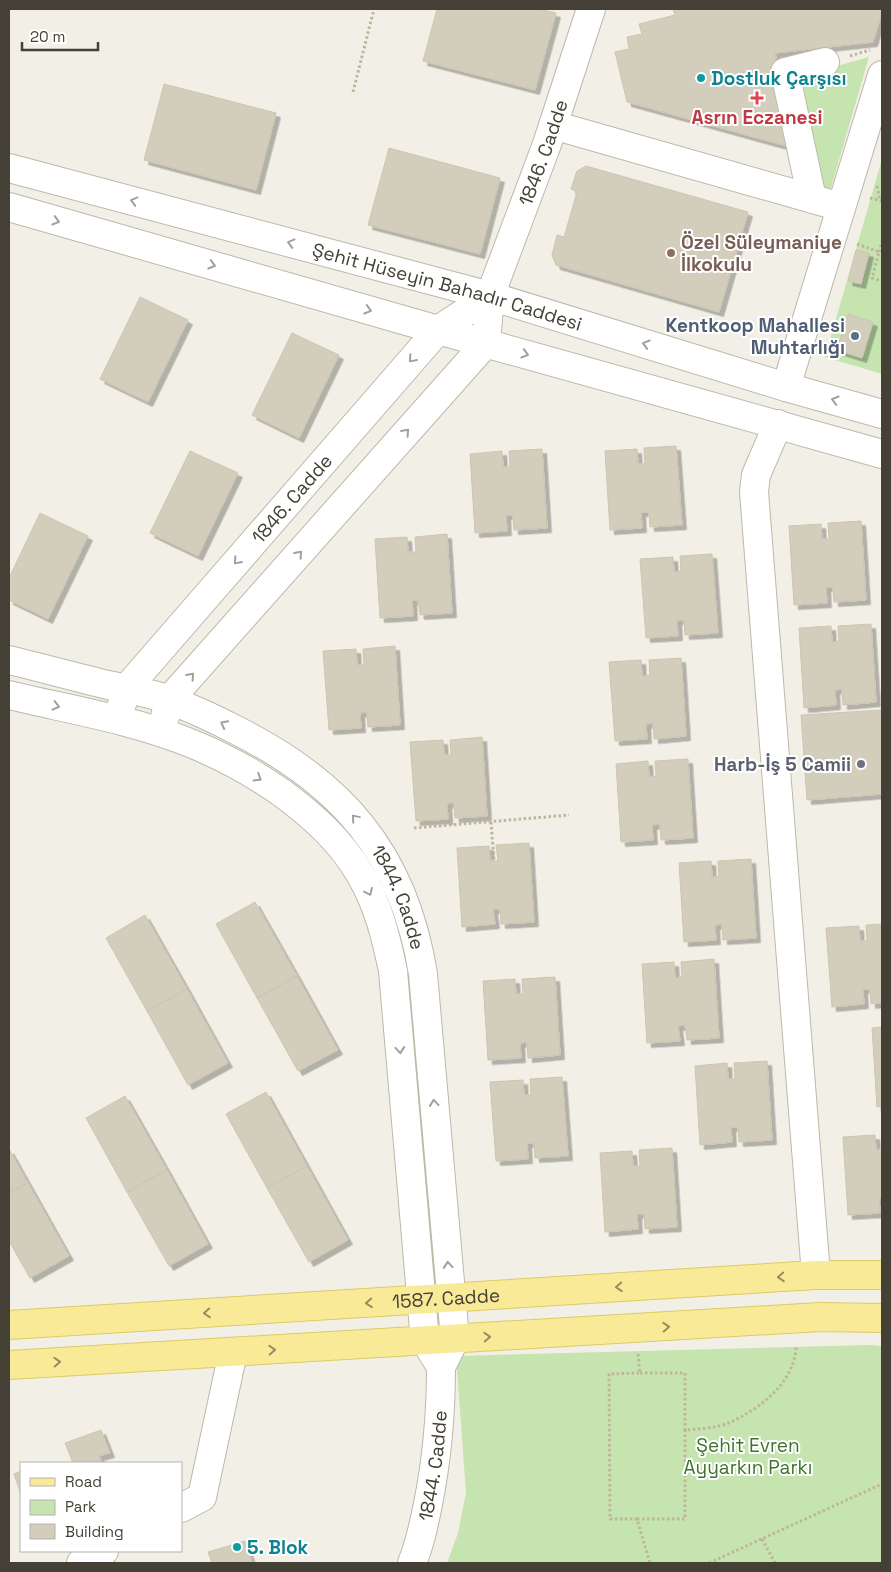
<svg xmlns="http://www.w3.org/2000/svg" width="891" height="1572" viewBox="0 0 891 1572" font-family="'Space Grotesk',sans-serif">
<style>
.green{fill:#c6e4b0}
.building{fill:#d3cdbc;stroke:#cdc5af;filter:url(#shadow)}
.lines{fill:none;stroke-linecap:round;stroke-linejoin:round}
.minor-casing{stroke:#bdb8a9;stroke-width:30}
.major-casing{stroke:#ddc968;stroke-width:30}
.path{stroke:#beb69b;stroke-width:3;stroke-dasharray:2.5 2.5;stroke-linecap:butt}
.minor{stroke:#fff;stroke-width:28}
.major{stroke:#f9ea98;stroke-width:28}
.oneway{stroke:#a2a09a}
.oneway2{stroke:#958c62}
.culture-dot{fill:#0f9aa8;stroke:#fff;stroke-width:2}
.health-dot{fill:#e0444e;stroke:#fff;stroke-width:2}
.education-dot{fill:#8d6e63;stroke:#fff;stroke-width:2}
.service-dot{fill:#5c6f8a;stroke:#fff;stroke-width:2}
.worship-dot{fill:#6b7280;stroke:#fff;stroke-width:2}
.labels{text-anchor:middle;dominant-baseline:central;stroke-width:4;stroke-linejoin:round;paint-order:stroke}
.culture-label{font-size:19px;font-weight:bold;fill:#0d838f;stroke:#fff;text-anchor:start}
.health-label{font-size:19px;font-weight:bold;fill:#be3a42;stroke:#fff}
.street-label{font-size:19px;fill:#444035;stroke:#fff}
.education-label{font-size:19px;font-weight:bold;fill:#785e54;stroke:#fff;text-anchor:start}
.service-label{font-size:19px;font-weight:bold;fill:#4e5e75;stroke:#fff;text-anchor:end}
.worship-label{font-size:19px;font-weight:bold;fill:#5b616d;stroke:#fff;text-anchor:end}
.park-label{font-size:19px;fill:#3e732c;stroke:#fff}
</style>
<defs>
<filter id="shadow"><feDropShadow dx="4.5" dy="4.5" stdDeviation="0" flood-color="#0004"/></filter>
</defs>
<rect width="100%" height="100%" fill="#f2f0e6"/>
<!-- green -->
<path class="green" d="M869,57L828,198L819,195L798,77Z
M882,159V374L825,357Z
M870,1345L882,1346V1563H447L458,1533L466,1493L456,1356Z"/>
<!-- building -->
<path class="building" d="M437,9H539L556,13L535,90L423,61Z
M673,9H882V12L873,42L775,53L797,149L627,102L615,52L629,49L627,37L642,34L639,24L675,15Z
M164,84L276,113L256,190L144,160Z
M389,148L500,178L480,254L368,225Z
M586,166L748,212L719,312L556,265L552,255L557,235L564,237L577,192L571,189L577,171Z
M856,250L869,253L861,284L848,281Z
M140,297L188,320L148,402L100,379Z
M848,314L873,322L862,358L837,350Z
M292,333L339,355L299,438L252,415Z
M676,446L682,525L650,527L649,512H641L642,528L610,530L605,451L637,449L638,464H645L644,448Z
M542,449L547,528L514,530L513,515H506L507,531L475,533L470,454L502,451L503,467H510L509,451Z
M190,451L238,473L198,556L150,533Z
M40,513L88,536L48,619L9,600V578Z
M861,521L866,600L834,602L833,587H826L827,603L794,605L789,526L821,524L822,539H829L828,523Z
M447,534L452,613L420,615L418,600H412L413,616L380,618L375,539L407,537L408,552H416L415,537Z
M712,554L718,633L685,635L684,620H677L678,636L646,638L640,559L673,557L674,572L681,571L680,556Z
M871,624L876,702L843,705L842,689L835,690L836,705L804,708L799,628L831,626L832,642L839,641L838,626Z
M395,646L400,725L368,727L367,712L360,713L361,728L329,730L323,651L356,649L357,665L364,664L363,649Z
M681,658L686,736L654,739L653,723L646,724L647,739L615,741L609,662L641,660L642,676L650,675L649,660Z
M882,710V794L807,800L801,715Z
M482,737L487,816L455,818L454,803L447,804L448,819L416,821L410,742L443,740L444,755H451L450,740Z
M688,759L693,838L661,840L660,824L652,825L653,840L621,842L616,764L648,761L649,777L656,776L655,761Z
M529,843L534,922L501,924L500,909H493L495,924L462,927L457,848L489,846L490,861H498L496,845Z
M751,859L756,938L723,940L722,924L715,925L716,940L684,942L679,863L711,861L712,877L719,876L718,861Z
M255,902L297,976L257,998L216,924Z
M145,915L187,989L147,1011L106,938Z
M882,924V1003L871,1004L870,989H863L864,1004L832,1007L826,928L859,926L860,941H867L866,925Z
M714,959L719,1038L687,1040L685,1025L678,1026L680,1041L647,1043L642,964L674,962L675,978L682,977L681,962Z
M297,976L338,1050L298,1071L257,998Z
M555,977L560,1055L528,1058L527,1042L520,1043L521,1058L488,1060L483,981L515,979L516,994H523L522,979Z
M187,989L228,1063L188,1085L147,1011Z
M882,1027V1106L877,1107L872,1028Z
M767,1061L772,1140L739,1142L738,1127H731L732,1142L700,1145L695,1066L727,1063L728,1079H735L734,1063Z
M562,1077L568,1156L535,1158L534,1143H527L528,1159L496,1161L490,1082L523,1080L524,1095H531L530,1079Z
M266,1092L307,1166L267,1188L226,1114Z
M125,1096L167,1170L127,1192L86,1118Z
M875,1135L876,1150L882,1149V1198H879L880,1213L848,1215L843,1137Z
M672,1148L677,1227L645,1229L644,1214H637L638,1229L605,1232L600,1153L632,1151L633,1166H640L639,1150Z
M9,1149L28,1183L9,1193Z
M307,1166L348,1240L309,1262L267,1188Z
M167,1170L208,1244L169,1266L127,1192Z
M28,1183L69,1256L30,1278L9,1241V1193Z
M101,1430L110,1453L99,1456L102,1463H73L65,1443Z
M21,1471V1494L14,1474Z
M245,1541L252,1563H212L208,1552Z"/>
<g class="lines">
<!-- minor casing -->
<g class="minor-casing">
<g id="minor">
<path d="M553,125L841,207"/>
<path id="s1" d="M9,168L490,296L786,387L882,414"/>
<path d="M812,199L785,72L825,62"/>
<path d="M9,207L438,330L882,454"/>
<path d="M786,387L882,75"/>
<path d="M778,424L756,475L754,492L816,1275"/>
<path id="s2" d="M9,660C42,668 75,677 108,685C129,689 150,693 170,700C193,709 215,719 236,730C342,783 404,854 423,974L455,1339L441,1367L425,1341L393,971C386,937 378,904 360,874C341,841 313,816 282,793C252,772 219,754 185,741C129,719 67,709 9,695"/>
<path id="s3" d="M122,704L126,689L438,330L490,296"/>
<path id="s4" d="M165,717L169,700L486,343L490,296L547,144L591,9"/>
<path d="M181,1508L202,1497L233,1352"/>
<path d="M81,1563L104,1551"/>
<path id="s5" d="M412,1563C420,1544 424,1524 428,1504C437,1459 441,1413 441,1367"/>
</g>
</g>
<!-- major casing -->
<g class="major-casing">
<g id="major">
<path id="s6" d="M9,1325L816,1275H882"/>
<path d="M9,1365L820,1317L882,1318"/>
</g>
</g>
<!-- path -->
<path class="path" d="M850,56L870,50
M353,92L374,9
M877,186L880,200
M870,198L882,201
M857,244L879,252L872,278L882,281
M879,252L882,241
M450,803L452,825
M491,822L494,861
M414,828L569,815
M638,1354L640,1373L609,1374L610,1519H637L650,1563
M640,1373H685V1430
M637,1519H685V1430C700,1429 717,1428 731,1422C761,1408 796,1381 796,1345
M762,1539L775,1563
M709,1563L882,1484"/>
<!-- minor -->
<use href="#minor" class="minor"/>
<!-- major -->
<use href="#major" class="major"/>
</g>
<!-- one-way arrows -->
<defs><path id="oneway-chevron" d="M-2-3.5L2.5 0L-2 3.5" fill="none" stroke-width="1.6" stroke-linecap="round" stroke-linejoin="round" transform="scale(1.25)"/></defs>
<g class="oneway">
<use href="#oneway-chevron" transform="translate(134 201) rotate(-165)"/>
<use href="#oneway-chevron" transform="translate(56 221) rotate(16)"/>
<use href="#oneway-chevron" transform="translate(291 243) rotate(-165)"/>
<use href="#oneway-chevron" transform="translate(212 265) rotate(16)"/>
<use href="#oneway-chevron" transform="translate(368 310) rotate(16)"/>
<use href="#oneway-chevron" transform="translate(646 344) rotate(-163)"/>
<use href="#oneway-chevron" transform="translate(525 354) rotate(16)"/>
<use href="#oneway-chevron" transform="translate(412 359) rotate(131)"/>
<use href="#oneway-chevron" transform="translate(835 400) rotate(-164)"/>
<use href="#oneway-chevron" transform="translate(406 432) rotate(-48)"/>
<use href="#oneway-chevron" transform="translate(299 554) rotate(-48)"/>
<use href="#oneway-chevron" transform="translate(237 561) rotate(131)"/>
<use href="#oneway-chevron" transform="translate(191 676) rotate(-48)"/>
<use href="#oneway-chevron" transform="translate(56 706) rotate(14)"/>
<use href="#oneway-chevron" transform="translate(224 724) rotate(-153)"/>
<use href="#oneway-chevron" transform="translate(258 778) rotate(32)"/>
<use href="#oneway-chevron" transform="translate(355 818) rotate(-130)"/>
<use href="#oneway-chevron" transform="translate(369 892) rotate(65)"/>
<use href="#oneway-chevron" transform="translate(400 1050) rotate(85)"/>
<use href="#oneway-chevron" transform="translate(434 1103) rotate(-95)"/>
<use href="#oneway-chevron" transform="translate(448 1265) rotate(-95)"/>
</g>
<g class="oneway2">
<use href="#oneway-chevron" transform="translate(781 1277) rotate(176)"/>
<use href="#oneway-chevron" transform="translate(619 1287) rotate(176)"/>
<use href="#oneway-chevron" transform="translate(369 1303) rotate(176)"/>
<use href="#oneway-chevron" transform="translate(207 1313) rotate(176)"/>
<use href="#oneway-chevron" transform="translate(666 1327) rotate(-3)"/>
<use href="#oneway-chevron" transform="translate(487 1337) rotate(-3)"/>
<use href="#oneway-chevron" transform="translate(272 1350) rotate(-3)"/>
<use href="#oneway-chevron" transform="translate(57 1362) rotate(-3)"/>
</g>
<!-- markers -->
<g class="culture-dot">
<circle cx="701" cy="78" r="5"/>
<circle cx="237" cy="1547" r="5"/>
</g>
<path class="health-dot" d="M754.5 90.5h5v5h5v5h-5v5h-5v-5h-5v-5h5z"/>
<circle class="education-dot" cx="671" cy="253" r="5"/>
<circle class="service-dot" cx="855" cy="336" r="5"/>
<circle class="worship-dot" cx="861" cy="764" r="5"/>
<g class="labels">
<!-- culture labels -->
<g class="culture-label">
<text x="711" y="78">Dostluk Çarşısı</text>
<text x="247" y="1547">5. Blok</text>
</g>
<!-- health labels -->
<g class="health-label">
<text x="757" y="117">Asrın Eczanesi</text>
</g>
<!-- street labels -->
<g class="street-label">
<text stroke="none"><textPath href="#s4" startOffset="695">1846. Cadde</textPath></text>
<text stroke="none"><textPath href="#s1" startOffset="454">Şehit Hüseyin Bahadır Caddesi</textPath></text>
<text stroke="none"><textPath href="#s3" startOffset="268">1846. Cadde</textPath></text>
<text stroke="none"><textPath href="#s2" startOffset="479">1844. Cadde</textPath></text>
<text stroke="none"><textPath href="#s6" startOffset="438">1587. Cadde</textPath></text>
<text stroke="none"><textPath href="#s5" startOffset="100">1844. Cadde</textPath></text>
</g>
<!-- education labels -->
<g class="education-label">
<text x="681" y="242">Özel Süleymaniye<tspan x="681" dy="22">İlkokulu</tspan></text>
</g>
<!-- service labels -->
<g class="service-label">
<text x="845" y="325">Kentkoop Mahallesi<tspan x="845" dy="22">Muhtarlığı</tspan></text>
</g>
<!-- worship labels -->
<g class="worship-label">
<text x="851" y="764">Harb-İş 5 Camii</text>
</g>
<!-- park labels -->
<g class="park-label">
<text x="748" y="1445">Şehit Evren<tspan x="748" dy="22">Ayyarkın Parkı</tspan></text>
</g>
</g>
<!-- border -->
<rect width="891" height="1572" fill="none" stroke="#444035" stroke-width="20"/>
<!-- legend -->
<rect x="20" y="1462" width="162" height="90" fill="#ffffff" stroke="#b4b3ae"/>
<rect x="30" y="1478" width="25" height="8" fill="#f9ea98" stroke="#b4b3ae"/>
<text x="65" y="1487" font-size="15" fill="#444035">Road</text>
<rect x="30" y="1500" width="25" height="15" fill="#c6e4b0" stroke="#b4b3ae"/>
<text x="65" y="1512" font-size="15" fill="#444035">Park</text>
<rect x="30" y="1524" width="25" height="15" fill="#d3cdbc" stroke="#b4b3ae"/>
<text x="65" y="1537" font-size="15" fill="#444035">Building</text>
<!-- scale -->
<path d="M22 42v8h76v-8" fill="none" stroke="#444035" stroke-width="2.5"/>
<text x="30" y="42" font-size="15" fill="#444035" stroke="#ffffff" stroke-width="4" paint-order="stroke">20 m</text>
</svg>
